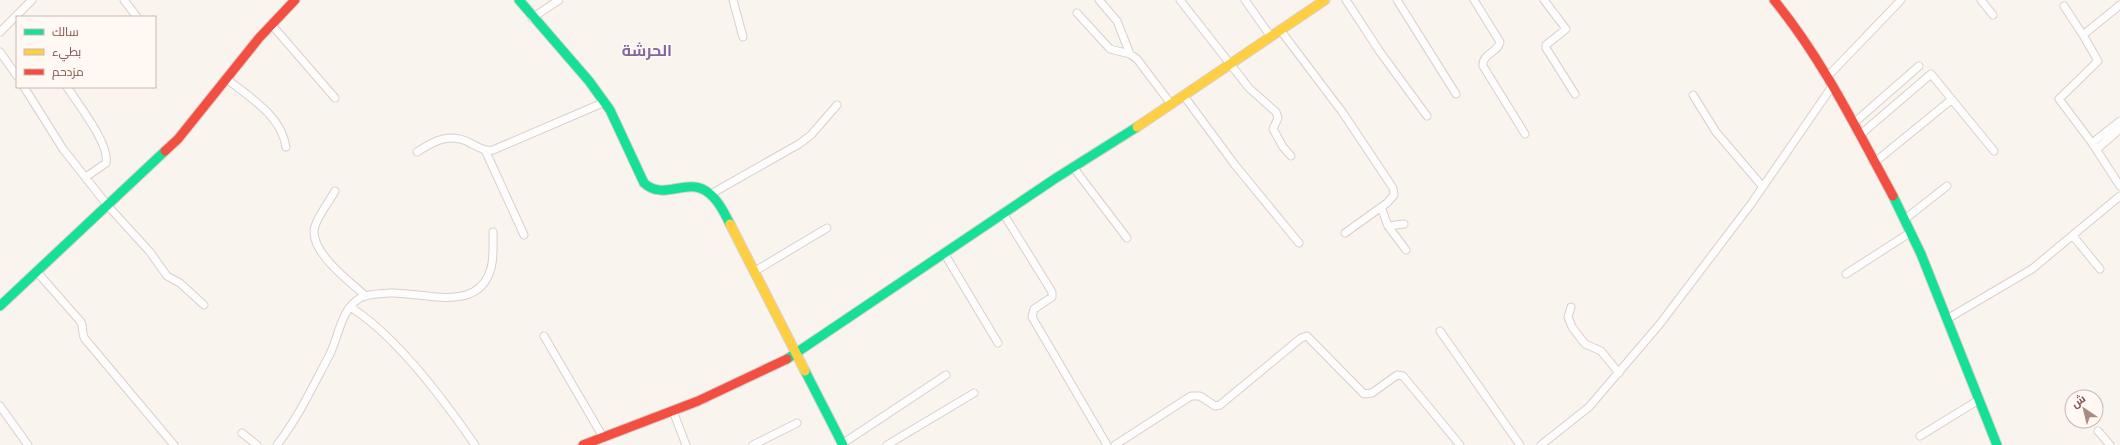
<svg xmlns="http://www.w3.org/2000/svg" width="2120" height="445" viewBox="0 0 2120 445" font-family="Ubuntu,Cairo,sans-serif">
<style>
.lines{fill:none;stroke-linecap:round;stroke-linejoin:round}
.street-casing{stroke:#d9cfcc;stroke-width:9}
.fast-casing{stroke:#dbd0cc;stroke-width:11}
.slow-casing{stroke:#dbd0cc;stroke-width:11}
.jam-casing{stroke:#dbd0cc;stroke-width:11}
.street{stroke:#fefdfd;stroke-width:7}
.fast{stroke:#16e098;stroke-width:9}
.slow{stroke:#ffcf43;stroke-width:9}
.jam{stroke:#f24e42;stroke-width:9}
.labels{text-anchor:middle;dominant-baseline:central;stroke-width:3;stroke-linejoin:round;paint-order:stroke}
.district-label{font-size:16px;font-weight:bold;fill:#81679f;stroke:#fff8f3}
</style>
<rect width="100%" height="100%" fill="#faf4ef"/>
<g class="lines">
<!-- street casing -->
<g class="street-casing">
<path id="street" d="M124,0L137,17
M733,0L743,37
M1099,0L1117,21L1130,54
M1180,0L1249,88L1276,112L1278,118L1273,129L1283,147L1291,156
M1245,0L1271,37
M1346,0L1380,52L1427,116
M1397,0L1456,94
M1474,0L1500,42C1498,53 1482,53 1483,66L1525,134
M1544,0L1566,29L1546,45V48L1575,94
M1981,0L1993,15
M2064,6L2083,35L2098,61L2059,99L2092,143
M1077,13L1110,49L1130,54L1137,59L1171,104
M532,18L559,0
M271,24L335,98
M1281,31L1343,113L1393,188L1394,195L1387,203L1345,233
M0,32L32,0
M2083,35L2120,5
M0,52L17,76
M1828,76L1901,0
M227,79C250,98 281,115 286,147
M24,87L63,149L108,206L150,252L167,276L180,283L204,305
M67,87C78,104 110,144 106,163L86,177
M1693,95L1716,132L1763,187
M1184,96L1235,165L1299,243
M2120,121L2092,143L2120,186
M1855,122L1919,66
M1861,134L1931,74L1994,151
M2097,149L2120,129
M485,150L524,235
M417,152C435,140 451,132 472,144C480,148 484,151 493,150L605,102
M1875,162L1951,100
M1073,167L1127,238
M335,191C329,202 319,214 315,226C307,250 350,282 366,296
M711,194L799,144L811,135L837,105
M1381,207L1388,226L1404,224
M1003,213L1052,292V297L1034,309L1032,317L1107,445
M1905,219L1947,186
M1388,226L1406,250
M2073,236L2100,269
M944,253L998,343
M755,271L827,228
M37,272L81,322C84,327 81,333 85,339L174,445
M1846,274L1911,232
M350,307C396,335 444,400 475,445
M1571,307L1568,317L1572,327L1585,344L1601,351L1619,373
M1947,319L2032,269L2120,196
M1440,331L1520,445
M544,336L603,437
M0,406L28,445
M673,411L686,445
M2098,431L2110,445
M242,433L257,445
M1920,436L1977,401
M842,444L946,375
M277,445C298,418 313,386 329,356C339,337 340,310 360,298C369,293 381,294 390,293C424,292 479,314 491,268C494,257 493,244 493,232
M753,445L797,423
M887,445L974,393
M1115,445L1191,396H1200L1215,406L1220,405L1301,338L1307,336L1364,394L1372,393L1397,375L1403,376L1460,445
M1541,445L1589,407L1659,325L1751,204L1833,85"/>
</g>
<!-- fast casing -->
<g class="fast-casing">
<path id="fast" d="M519,0L589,81L610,110L644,183C663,201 686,178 706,191C717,198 724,212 730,224
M1893,196L1921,254L1997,445
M0,306L165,151
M787,359L1056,178L1137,127
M805,371L843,445"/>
</g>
<!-- slow casing -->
<g class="slow-casing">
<path id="slow" d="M1137,127L1325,0
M730,224L805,371"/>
</g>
<!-- jam casing -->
<g class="jam-casing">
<path id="jam" d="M1774,0C1823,60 1856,128 1893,196
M165,151L178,139L259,38L295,0
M583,445L698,401L787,359"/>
</g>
<!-- street -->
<use href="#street" class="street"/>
<!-- fast -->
<use href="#fast" class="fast"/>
<!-- slow -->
<use href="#slow" class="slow"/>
<!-- jam -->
<use href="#jam" class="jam"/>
</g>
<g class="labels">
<!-- district labels -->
<g class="district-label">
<text x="647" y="50">الحرشة</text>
</g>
</g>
<!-- legend -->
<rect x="16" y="16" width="140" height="72" fill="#fff8f3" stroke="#cbb6af"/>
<rect x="24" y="29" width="20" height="6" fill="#16e098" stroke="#cbb6af"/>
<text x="52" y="36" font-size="12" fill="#7d524a">سالك</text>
<rect x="24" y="49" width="20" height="6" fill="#ffcf43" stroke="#cbb6af"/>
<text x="52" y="56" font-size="12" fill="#7d524a">بطيء</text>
<rect x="24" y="69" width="20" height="6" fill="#f24e42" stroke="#cbb6af"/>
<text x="52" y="76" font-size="12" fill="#7d524a">مزدحم</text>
<!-- north arrow -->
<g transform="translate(2084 409) rotate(325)"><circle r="19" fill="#fff8f3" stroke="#cbb6af"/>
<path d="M0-3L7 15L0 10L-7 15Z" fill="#a98b84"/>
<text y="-6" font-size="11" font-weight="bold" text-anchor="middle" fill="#7d524a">ش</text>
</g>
</svg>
